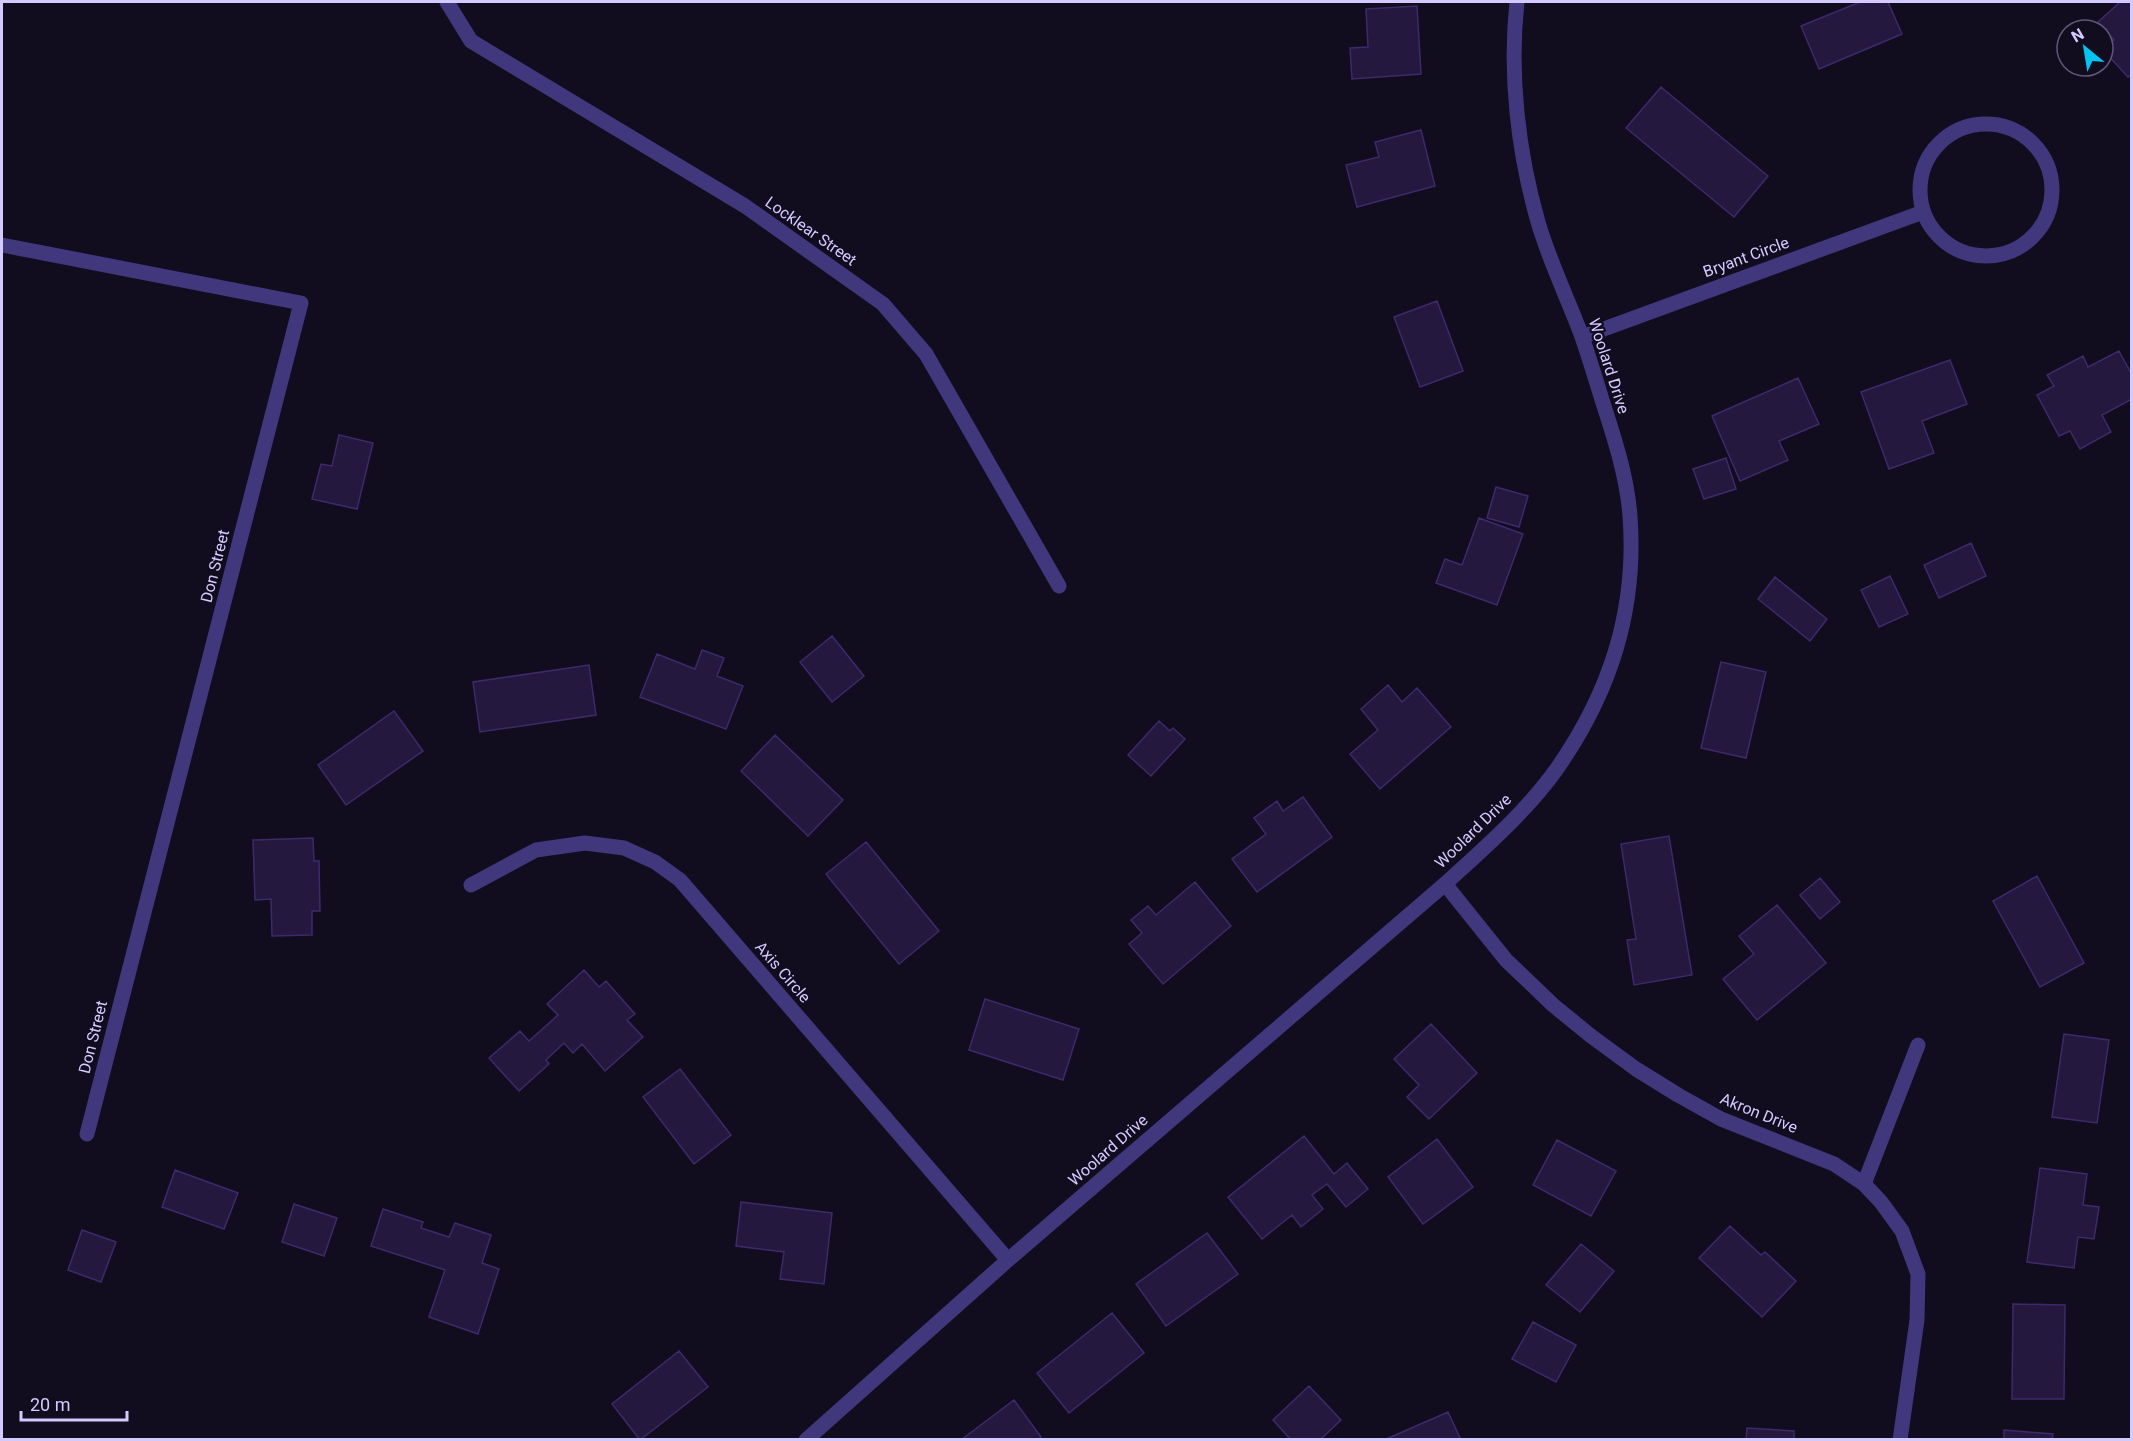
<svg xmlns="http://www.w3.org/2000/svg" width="2133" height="1441" viewBox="0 0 2133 1441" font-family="Roboto,sans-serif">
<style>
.building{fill:#24183f;stroke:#3d2a6b;stroke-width:1.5}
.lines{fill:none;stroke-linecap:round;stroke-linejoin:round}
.street{stroke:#40377d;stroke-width:15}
.labels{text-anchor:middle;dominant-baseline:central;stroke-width:4.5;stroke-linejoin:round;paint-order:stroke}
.street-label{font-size:16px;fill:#d5caff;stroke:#110c1e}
</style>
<rect width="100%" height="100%" fill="#110c1e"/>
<!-- building -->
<path class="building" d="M1860,2H1888L1902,34L1819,69L1801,26Z
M2120,2H2132V74L2128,77L2103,50L2114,40L2098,22Z
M1417,6L1421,74L1352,79L1350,48L1368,47L1366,9Z
M1661,87L1768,176L1734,217L1626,128Z
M1421,130L1435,186L1357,207L1346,165L1379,157L1375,142Z
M1437,301L1463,371L1420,387L1394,317Z
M2119,351L2132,375V399L2102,415L2111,432L2080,449L2070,431L2059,436L2037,395L2054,386L2047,375L2083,356L2088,367Z
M1950,360L1967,404L1922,421L1934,453L1889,469L1861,392Z
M1798,378L1819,424L1779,441L1788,460L1740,481L1712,416Z
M339,435L373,443L357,509L312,499L321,464L332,466Z
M1726,458L1736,489L1704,499L1693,469Z
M1496,487L1528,496L1519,527L1487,518Z
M1479,518L1523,534L1497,605L1436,583L1445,559L1462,565Z
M1971,543L1986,576L1939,598L1924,565Z
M1890,576L1908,614L1879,627L1861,590Z
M1775,577L1827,619L1810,641L1758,599Z
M832,636L864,676L832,702L800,662Z
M702,650L724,658L717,676L743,686L726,729L640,697L657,654L695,669Z
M1721,662L1766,672L1746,758L1701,748Z
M589,665L596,715L480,732L473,682Z
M1388,685L1402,702L1417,688L1451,727L1380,789L1350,754L1378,730L1361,709Z
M394,711L423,751L346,805L318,765Z
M1159,721L1170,731L1173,728L1185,739L1151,776L1128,755Z
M775,735L843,800L808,836L741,771Z
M1303,797L1332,837L1257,892L1232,859L1266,834L1254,818L1277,801L1283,811Z
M1669,836L1692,975L1634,985L1627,940L1636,939L1621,844Z
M313,838L314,861H319L320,911H312V935L272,936L271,899L255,900L253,840Z
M866,842L939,931L899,964L826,874Z
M2037,876L2084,963L2040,987L1993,901Z
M1820,878L1840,902L1820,919L1800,895Z
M1195,882L1231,926L1163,984L1129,944L1142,933L1131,920L1148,906L1156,915Z
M1777,905L1826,963L1757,1020L1723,979L1754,954L1739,936Z
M584,970L599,987L606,981L635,1014L627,1020L643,1037L605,1071L582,1044L573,1053L564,1043L546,1060L549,1064L519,1091L489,1058L520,1031L529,1041L558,1015L547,1004Z
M985,999L1079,1029L1063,1080L969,1050Z
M1431,1024L1477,1073L1429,1119L1407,1097L1419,1085L1394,1059Z
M2064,1034L2109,1040L2097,1123L2052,1117Z
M680,1069L731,1135L694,1164L643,1097Z
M1304,1136L1334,1174L1347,1163L1368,1189L1346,1207L1327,1184L1312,1195L1323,1209L1301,1227L1292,1215L1262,1239L1228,1197Z
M1437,1139L1473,1187L1423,1224L1388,1177Z
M1557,1140L1616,1171L1591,1216L1533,1185Z
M2040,1168L2087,1174L2083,1205L2099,1207L2094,1239L2078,1237L2074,1268L2027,1262Z
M175,1170L238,1193L224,1229L162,1207Z
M741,1202L832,1213L824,1284L780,1279L784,1252L736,1246Z
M294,1204L337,1218L324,1256L282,1242Z
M383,1209L423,1222L421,1228L449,1237L455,1223L491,1235L482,1263L499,1269L478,1334L429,1317L445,1270L371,1246Z
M1730,1226L1761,1255L1765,1252L1796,1281L1762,1317L1699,1258Z
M82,1230L116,1242L101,1282L68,1270Z
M1207,1233L1238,1274L1166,1326L1136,1284Z
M1581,1244L1614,1271L1580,1312L1546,1285Z
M2013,1304L2065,1305L2064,1399H2012Z
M1112,1313L1144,1353L1069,1413L1037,1373Z
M1533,1322L1576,1345L1556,1382L1512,1359Z
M679,1351L708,1387L640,1440L612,1404Z
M1309,1386L1341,1420L1320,1440H1291L1273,1420Z
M1014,1400L1041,1437L1038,1440H961Z
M1448,1412L1461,1440H1384Z
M1747,1428L1794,1431V1440H1746Z
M2004,1430L2053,1434L2052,1440H2004Z"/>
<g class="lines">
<!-- street -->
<path class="street" d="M447,2L471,41L745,206L883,304L926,354L1059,586
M1920 190a66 66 0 1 1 132 0a66 66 0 1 1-132 0Z
M2,245L301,303L87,1134
M1582,337L1923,212
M1445,884L1506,960L1553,1005L1591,1036L1636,1069L1678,1095L1721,1119L1834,1164L1864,1184L1881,1202L1902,1231L1918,1274L1917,1320L1900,1440
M471,885L536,850L585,843L624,848L655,862L680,880L1008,1260
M1864,1184L1918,1045
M806,1440L1008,1260L1445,884C1484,848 1525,813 1556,770C1610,693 1637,611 1630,516C1627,477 1615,440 1603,403C1596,380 1589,357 1581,334C1567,297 1549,260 1538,222C1518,152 1509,74 1517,2"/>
</g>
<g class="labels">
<!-- street labels -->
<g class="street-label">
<text transform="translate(811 231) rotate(35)">Locklear Street</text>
<text transform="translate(1746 257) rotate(-20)">Bryant Circle</text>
<text transform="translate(1609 366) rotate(72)">Woolard Drive</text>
<text transform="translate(215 566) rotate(-76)">Don Street</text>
<text transform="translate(1473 831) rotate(-44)">Woolard Drive</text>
<text transform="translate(783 972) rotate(49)">Axis Circle</text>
<text transform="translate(93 1037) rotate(-76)">Don Street</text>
<text transform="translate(1759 1113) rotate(22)">Akron Drive</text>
<text transform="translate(1108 1150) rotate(-41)">Woolard Drive</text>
</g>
</g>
<!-- border -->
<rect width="2133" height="1441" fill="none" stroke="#d5caff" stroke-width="6"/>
<!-- north arrow -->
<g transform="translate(2085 48) rotate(330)"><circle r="28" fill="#110c1e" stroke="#5f5878" stroke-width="1.5"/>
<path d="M0-4.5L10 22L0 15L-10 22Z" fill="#02c4f3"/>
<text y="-9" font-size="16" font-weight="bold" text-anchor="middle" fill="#d5caff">N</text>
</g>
<!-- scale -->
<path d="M21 1411v9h106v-9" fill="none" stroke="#d5caff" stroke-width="3"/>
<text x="30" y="1411" font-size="18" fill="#d5caff" stroke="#110c1e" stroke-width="4.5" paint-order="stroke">20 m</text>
</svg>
